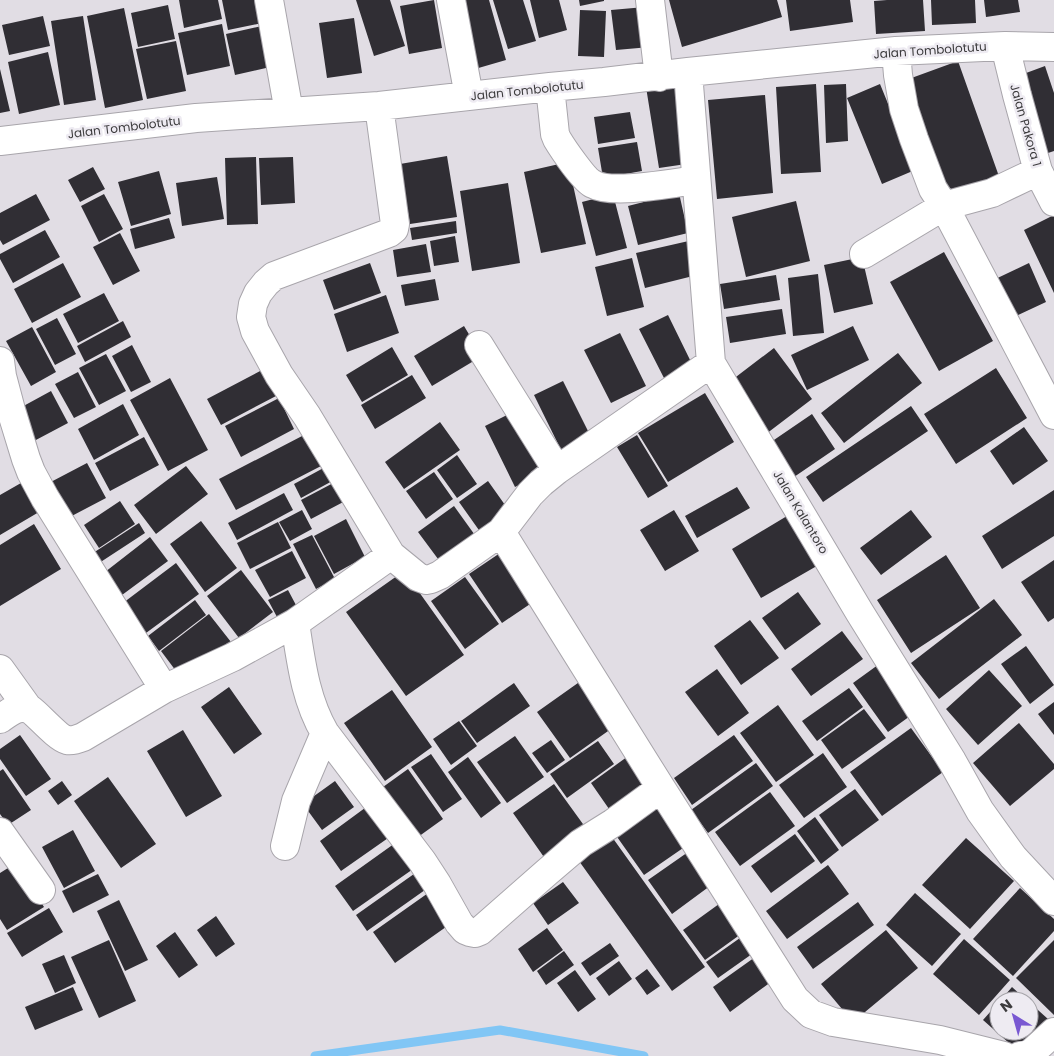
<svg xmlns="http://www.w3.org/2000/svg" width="1054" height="1056" viewBox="0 0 1054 1056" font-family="Poppins,sans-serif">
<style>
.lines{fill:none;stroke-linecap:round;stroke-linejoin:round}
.stream{stroke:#81c6f5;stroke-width:9}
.building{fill:#302e34}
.minor-casing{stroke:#a8a5ab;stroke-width:30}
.minor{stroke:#fff;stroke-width:28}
.labels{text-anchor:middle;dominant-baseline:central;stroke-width:5;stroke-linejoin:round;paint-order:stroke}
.street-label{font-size:12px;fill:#3c3b3d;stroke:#eeebf2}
</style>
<rect width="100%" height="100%" fill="#e1dde4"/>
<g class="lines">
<!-- stream -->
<path class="stream" d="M315,1056L500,1030L644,1056"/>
</g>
<!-- building -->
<path class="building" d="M179,0H218L222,19L184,28Z
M222,0H262L267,22L228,30Z
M356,0H390L405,46L374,56Z
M434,0L442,48L409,54L400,6Z
M455,0H489L506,60L475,69Z
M493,0H523L536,41L508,49Z
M530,0H559L567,30L539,38Z
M579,0H604V1L580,6Z
M669,0H777L782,17L682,47Z
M786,0H850L853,22L790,31Z
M887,0H923L925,31L876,34L874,1Z
M931,0H975L976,23L932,25Z
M984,0H1018L1020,12L986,17Z
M168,5L175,39L138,47L131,13Z
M645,7L650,47L616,50L611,10Z
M124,8L143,100L105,108L87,16Z
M580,10L606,11L604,57L578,56Z
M43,16L50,46L9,55L2,25Z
M83,16L96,100L64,105L51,21Z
M354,18L362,73L327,78L319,23Z
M222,24L230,66L187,75L178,33Z
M271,24L279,65L235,75L226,34Z
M176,41L186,91L147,99L136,49Z
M48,52L60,105L19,114L8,62Z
M958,61L1001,182L949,201L906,80Z
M1045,66L1054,93V151L1045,154L1018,76Z
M0,69L10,111L0,113Z
M680,81L693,163L659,168L646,87Z
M816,84L821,172L781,174L776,87Z
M846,84L848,141L826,143L824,85Z
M880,84L915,170L882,184L847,98Z
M765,95L773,193L717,199L708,100Z
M630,112L635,138L598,144L594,117Z
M637,142L642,171L603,178L598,148Z
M447,156L457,217L410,224L400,164Z
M256,157L258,224L227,225L225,158Z
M293,157L295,203L261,205L259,158Z
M568,162L586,244L541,253L524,172Z
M93,167L105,189L80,202L68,180Z
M159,171L171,214L131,226L118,182Z
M217,177L224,219L182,226L176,183Z
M508,183L520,263L472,271L460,191Z
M679,193L688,233L638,245L628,206Z
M36,194L50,220L3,245L0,240V213Z
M104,194L123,229L99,242L81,206Z
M613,194L627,248L596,256L582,202Z
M796,201L810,261L746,277L732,217Z
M1054,215V293L1024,230Z
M169,218L175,238L135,249L130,229Z
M456,221L457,233L412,240L410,228Z
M45,230L60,257L13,283L0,259V254Z
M120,233L140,271L113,285L93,247Z
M455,236L459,262L434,266L430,241Z
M693,240L701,274L645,288L636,253Z
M426,244L431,272L397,277L393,250Z
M944,252L993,341L939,371L890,282Z
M862,257L873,304L834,313L824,265Z
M632,258L644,307L607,316L595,267Z
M63,263L81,297L32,323L14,289Z
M370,263L381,293L334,310L323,280Z
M1029,263L1046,302L1005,321L987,283Z
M818,274L824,333L793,336L788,278Z
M776,275L780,300L724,309L720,284Z
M435,279L439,300L405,306L401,285Z
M104,293L119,321L78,343L63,314Z
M386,295L399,333L347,352L334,314Z
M782,309L786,334L730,343L726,317Z
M668,315L693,366L665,380L639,329Z
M57,318L76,354L55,365L36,329Z
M123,321L131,337L85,362L77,346Z
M464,326L482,356L432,386L414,356Z
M853,326L869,360L807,390L791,355Z
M32,327L56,372L31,386L6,341Z
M620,333L646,386L611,403L584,350Z
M132,345L151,382L131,392L112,356Z
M392,347L408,375L362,402L346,375Z
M774,348L812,399L766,434L728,383Z
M898,353L922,383L844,443L821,413Z
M106,354L126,391L99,405L79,368Z
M996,368L1027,418L956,464L924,414Z
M262,370L276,396L221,425L207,399Z
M78,372L96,407L74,418L55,384Z
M412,375L426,398L375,429L361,405Z
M170,378L208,450L168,471L130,400Z
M563,381L592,439L563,454L534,395Z
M51,391L68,423L34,441L18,409Z
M705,393L734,442L668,482L638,433Z
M279,398L294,429L241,457L225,426Z
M123,404L139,435L94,460L78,429Z
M911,406L928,431L823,502L806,477Z
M515,411L546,472L515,487L485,426Z
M812,414L835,449L794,477L771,442Z
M440,422L460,450L404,489L385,462Z
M1024,427L1048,461L1013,485L990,451Z
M304,435L321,466L236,510L219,479Z
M637,435L668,486L648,498L617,447Z
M144,437L159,465L110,491L95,463Z
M457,455L477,484L457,498L437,470Z
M87,463L106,498L66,519L47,484Z
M329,465L336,479L301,498L294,484Z
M186,466L208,494L156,534L134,505Z
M434,472L453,499L426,519L406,491Z
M339,480L349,499L311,519L301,500Z
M488,481L510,512L481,533L459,502Z
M21,483L39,512L0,535V495Z
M737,487L750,508L697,538L685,516Z
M1054,490V536L1002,569L982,536Z
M284,493L293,510L237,540L228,523Z
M120,501L135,524L99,548L84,525Z
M454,506L477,538L441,563L418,532Z
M302,510L312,529L290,541L279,522Z
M674,510L699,551L665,571L640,530Z
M911,510L932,537L881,575L860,548Z
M792,513L822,563L761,598L732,549Z
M346,519L365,557L334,574L314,536Z
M201,521L237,568L205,592L170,544Z
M278,522L291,548L250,569L237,543Z
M139,523L145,533L93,567L87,557Z
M34,524L61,569L0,606V545Z
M312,535L335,579L316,589L293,544Z
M150,537L168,561L122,595L105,572Z
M292,551L306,578L270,597L255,570Z
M503,551L536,600L502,623L469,574Z
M946,555L980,608L911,653L877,600Z
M1054,560V618L1048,622L1021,582Z
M176,563L199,594L146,633L123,603Z
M241,570L273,612L239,638L207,596Z
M404,571L464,655L406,696L346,612Z
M465,577L499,624L465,649L431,601Z
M288,590L297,607L277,617L268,600Z
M798,592L821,624L785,650L762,618Z
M994,599L1022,635L939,699L911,663Z
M195,600L206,615L159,651L148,636Z
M209,614L231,642L182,679L161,651Z
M750,620L779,658L741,685L714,646Z
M842,631L863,659L811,696L791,669Z
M1026,646L1054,685L1030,704L1001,664Z
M882,662L917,711L888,732L853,683Z
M717,669L749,713L718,736L685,692Z
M989,670L1022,706L978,745L946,709Z
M585,678L618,724L570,758L537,712Z
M514,683L530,706L477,743L461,721Z
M229,687L262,734L234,754L201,707Z
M849,688L863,707L817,741L802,721Z
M392,690L432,747L385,781L344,723Z
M1054,702V735L1038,714Z
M778,705L814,755L776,782L740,733Z
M864,709L886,738L842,769L821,740Z
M459,721L477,746L451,765L433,739Z
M1019,723L1054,764V769L1010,806L973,763Z
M911,728L943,772L882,816L850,772Z
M183,730L222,796L186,817L147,751Z
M20,735L51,779L26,796L0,759V749Z
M734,735L753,761L692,805L674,778Z
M515,736L544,777L507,803L477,762Z
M551,740L565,760L547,773L532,753Z
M598,741L614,764L567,798L550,774Z
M823,753L847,787L804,818L779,785Z
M431,754L462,799L443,812L411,767Z
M631,754L656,791L616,819L591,783Z
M468,757L501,803L481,818L448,772Z
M756,763L773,786L708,833L691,810Z
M3,769L31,810L8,825L0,814V771Z
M408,769L443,819L418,837L383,787Z
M108,777L156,844L121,868L74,801Z
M62,781L72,795L58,805L48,791Z
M335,781L354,807L322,830L303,804Z
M554,784L588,831L546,860L513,813Z
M855,789L879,820L842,847L819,815Z
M770,792L795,826L740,866L715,832Z
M656,804L686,846L644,875L615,834Z
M369,805L391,836L341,871L320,841Z
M815,817L839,850L821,864L797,831Z
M73,830L95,871L64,888L42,847Z
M795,834L815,861L771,893L751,866Z
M612,837L705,967L672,991L579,861Z
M966,838L1014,881L970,929L922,885Z
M398,841L416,867L353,911L335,886Z
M691,850L714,883L672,914L648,880Z
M16,863L44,907L7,930L0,919V873Z
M828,865L849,894L787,939L766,911Z
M421,869L432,885L367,931L356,915Z
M98,874L109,895L73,913L62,891Z
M563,882L579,903L548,925L533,903Z
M1020,888L1054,919V931L1013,976L973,939Z
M431,891L453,922L395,963L373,932Z
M915,893L961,934L932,966L886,925Z
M119,900L148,960L125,971L97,911Z
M858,902L874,925L813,969L797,947Z
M719,904L741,934L705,960L683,930Z
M49,908L63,932L22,957L7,933Z
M216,916L235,944L216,957L197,930Z
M547,928L563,950L533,972L518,949Z
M886,930L918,968L853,1022L821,984Z
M175,932L198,965L179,978L156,946Z
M747,933L759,949L718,978L706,962Z
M964,939L1010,980L979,1015L933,974Z
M109,940L136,1001L99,1018L71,957Z
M1054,940V1015L1016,978Z
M610,943L619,956L590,976L581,963Z
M564,951L574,965L546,985L537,971Z
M64,955L76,983L55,993L42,964Z
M758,955L775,979L730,1012L713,987Z
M619,961L632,979L609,996L596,978Z
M647,969L660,986L647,995L635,978Z
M575,970L596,999L578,1012L557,983Z
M73,987L83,1010L35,1030L25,1007Z
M1012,987L1027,1001H1000Z
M999,1002V1031H1029V1002L1048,1019L1019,1052L983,1020Z"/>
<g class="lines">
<!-- minor casing -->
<g class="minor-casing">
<path id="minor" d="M269,0L289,112
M451,0L469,96
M650,0L659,77
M1005,46L1017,95L1038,171L1054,202
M896,51L898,75L904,109L914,139L933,189L944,206L1054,415
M688,72L711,363L860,613L952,761L980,811L1013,857L1054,901
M550,87L555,134L557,139C563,149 584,180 593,184C612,195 673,183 696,180
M379,106L395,224L394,229L389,233L274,276L266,283L258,293L253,304L251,317L255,331L279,375L307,416L391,555L418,577L426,580L431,579L440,575L501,532L530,494L541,483L557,470L711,363
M0,141L196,118L379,106L550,87L604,82L688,72L896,51L1005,46L1054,47
M864,254L944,206L992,193L1038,171
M479,345L557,470
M0,361L2,376L11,410L26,459L31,472L45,498L164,689
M501,532L661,788L795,999L811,1014L833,1022L940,1040L1004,1056
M295,623C301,661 305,699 325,733L422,861L437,884L459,923L465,930L470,932L475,933L480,931L546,873L581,843L613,823L661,788
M0,669L28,708
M0,719C10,712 19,704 31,710C39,716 58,738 67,740C72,741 78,739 83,737L164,689L233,657L295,623L391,555
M0,832L41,890
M285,846L296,801L325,733
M1020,1056L1030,1054L1054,1032"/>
</g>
<!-- minor -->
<use href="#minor" class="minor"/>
</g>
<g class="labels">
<!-- street labels -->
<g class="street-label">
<text transform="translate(930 50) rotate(-4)">Jalan Tombolotutu</text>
<text transform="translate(527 90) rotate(-6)">Jalan Tombolotutu</text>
<text transform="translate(1026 125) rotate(74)">Jalan Pakora 1</text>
<text transform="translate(124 127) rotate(-7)">Jalan Tombolotutu</text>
<text transform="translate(801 512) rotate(59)">Jalan Kalantoro</text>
</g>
</g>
<!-- north arrow -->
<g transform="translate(1014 1016) rotate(323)"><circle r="24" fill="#eeebf2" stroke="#a7a5aa"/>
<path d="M0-4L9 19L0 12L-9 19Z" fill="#7958d2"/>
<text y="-8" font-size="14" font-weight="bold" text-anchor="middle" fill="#3c3b3d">N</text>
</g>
</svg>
